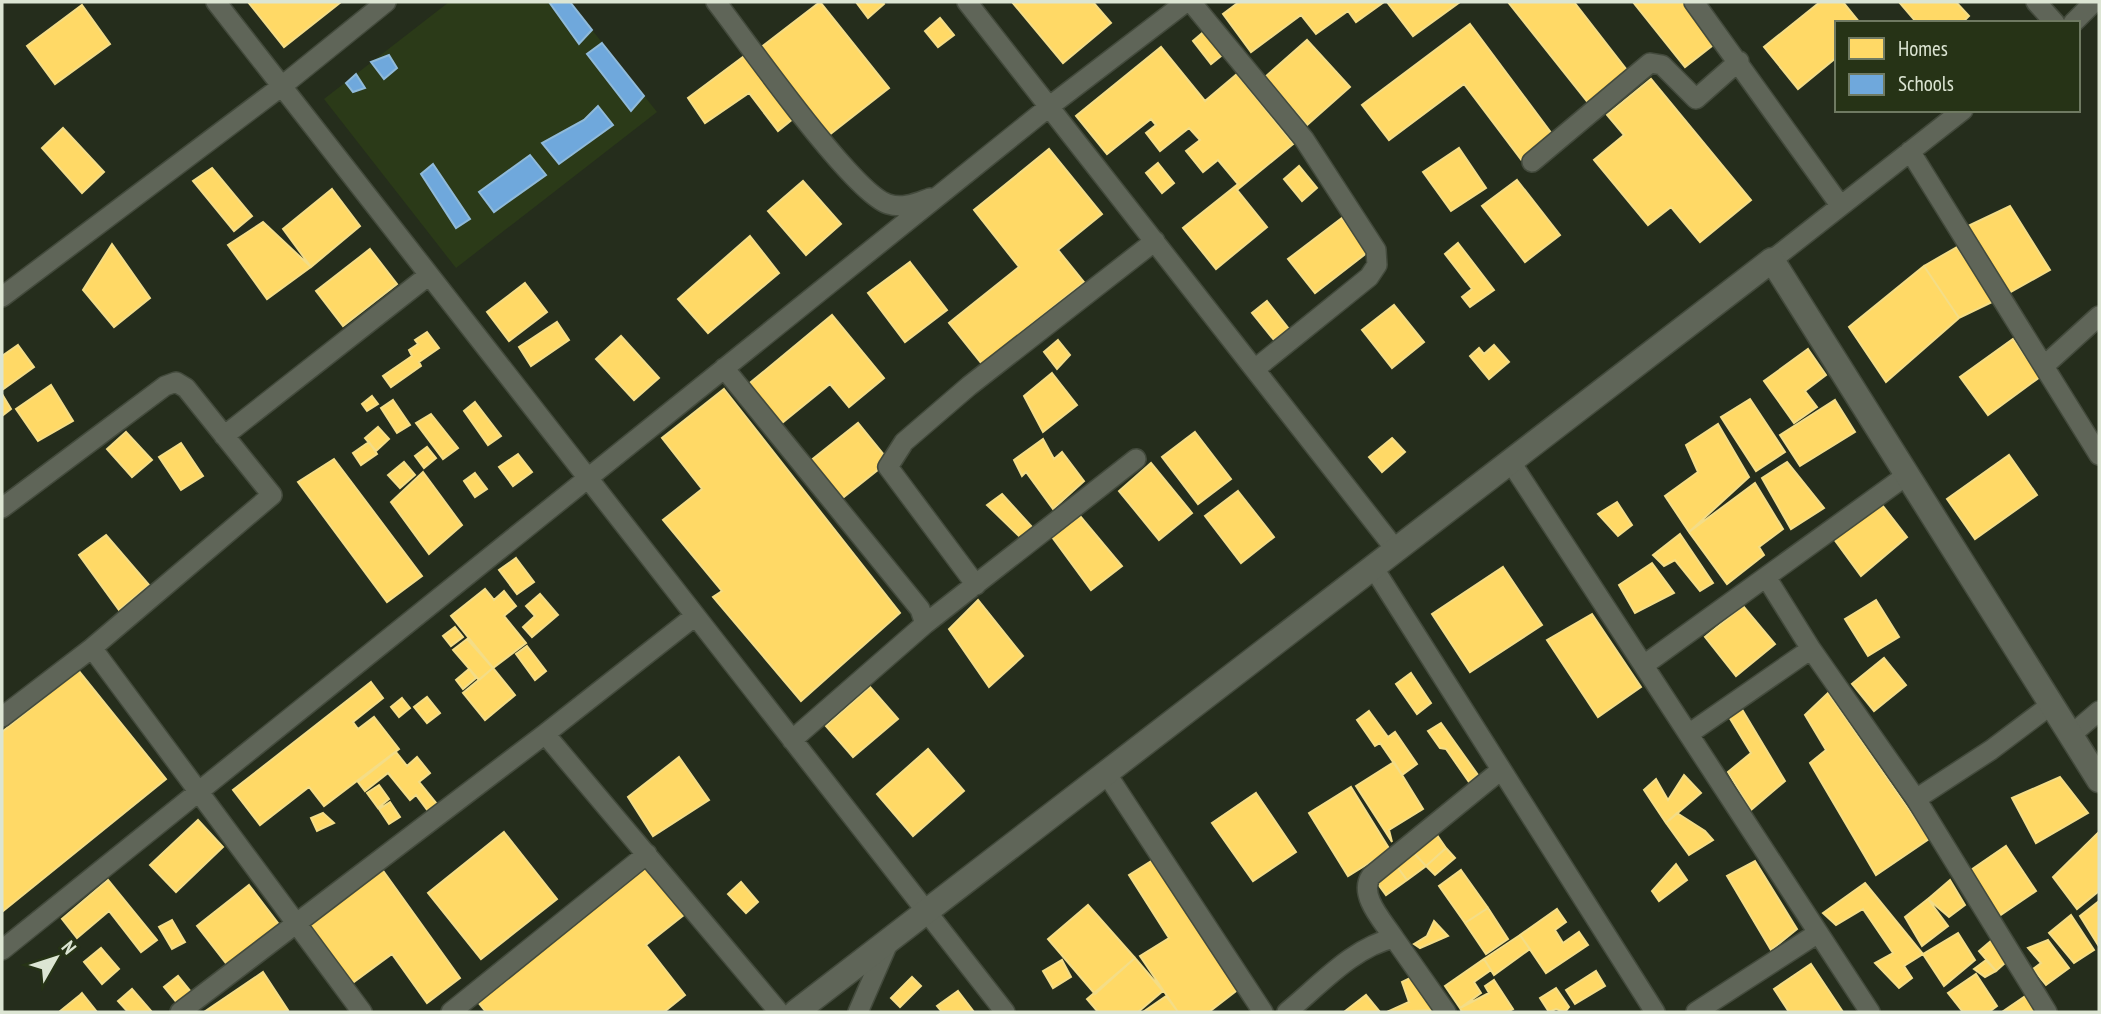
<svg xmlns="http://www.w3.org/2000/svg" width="2101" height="1014" viewBox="0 0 2101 1014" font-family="'PT Sans Narrow',sans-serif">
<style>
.built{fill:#2b3a18}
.homes{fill:#ffd966;stroke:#f4dd87;stroke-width:2}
.schools{fill:#6fa8dc;stroke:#90bad9;stroke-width:2}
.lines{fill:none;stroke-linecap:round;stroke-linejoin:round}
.minor-casing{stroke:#434a3c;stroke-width:22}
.tertiary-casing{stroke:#434a3c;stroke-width:27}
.minor{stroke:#5f6558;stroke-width:19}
.tertiary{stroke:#5f6558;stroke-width:24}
</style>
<rect width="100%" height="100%" fill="#252d1c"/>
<!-- built -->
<path class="built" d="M449,2H570L657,112L456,268L324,99Z"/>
<!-- homes -->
<path class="homes" d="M248,2H341L284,47Z
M820,2L889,88L829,135L760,48Z
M856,2H882L884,4L868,18Z
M1012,2H1093L1111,23L1063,63Z
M1239,2H1384L1356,22L1348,11L1316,34L1301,15L1251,52L1223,14Z
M1387,2H1460L1413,36Z
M1508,2H1574L1630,74L1590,105Z
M1633,2H1685L1717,42L1685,67Z
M1820,2H1843L1860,23H1837V57L1798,89L1764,47Z
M1899,2H1956L1969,16L1962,23H1917Z
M82,5L110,44L55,84L27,46Z
M940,18L954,35L938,47L925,31Z
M1470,24L1555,138L1523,162L1464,84L1389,140L1362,105Z
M1207,29L1226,52L1211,64L1193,41Z
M1307,40L1350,87L1307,125L1265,77Z
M1161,47L1205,101L1237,74L1293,144L1237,190L1267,227L1216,269L1183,228L1238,184L1218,160L1203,172L1186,151L1200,140L1189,128L1160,151L1146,133L1156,125L1151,119L1107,154L1076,116Z
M747,54L794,118L778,131L749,93L705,123L688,98Z
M1651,79L1751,200L1700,242L1671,207L1648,225L1594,160L1624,135L1607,115Z
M63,128L104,172L82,193L42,148Z
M1459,148L1486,188L1451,211L1423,172Z
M1049,149L1102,214L1058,250L1084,282L982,364L949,323L1019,267L974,210Z
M1158,163L1174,183L1162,193L1146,173Z
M1299,166L1317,188L1302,201L1284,179Z
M212,168L252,216L234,231L193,181Z
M1517,180L1560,235L1525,262L1482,206Z
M803,181L841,224L806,255L768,211Z
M332,189L360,226L311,267L283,229Z
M2010,206L2050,270L2009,293L1966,227Z
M1342,218L1368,252L1315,293L1288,259Z
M263,222L311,267L267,299L228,245Z
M750,236L779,273L708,333L678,299Z
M1458,243L1494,290L1470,307L1462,297L1472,289L1445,254Z
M112,244L150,298L114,327L83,290Z
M1957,247L1994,301L1959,318L1924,266Z
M370,249L397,284L343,326L316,291Z
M910,262L947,310L905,342L868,293Z
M1924,266L1959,318L1886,382L1849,327Z
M525,283L547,312L509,341L487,312Z
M1267,301L1289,329L1274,340L1252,313Z
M1394,305L1424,342L1392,368L1362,330Z
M832,315L884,378L849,407L830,384L777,427L745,387Z
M557,322L569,340L531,366L519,347Z
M427,332L439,348L419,362L421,366L391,387L383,376L412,356L409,350L418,344L415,340Z
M621,336L659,378L634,400L596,359Z
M2013,339L2040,377L1988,415L1960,377Z
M1058,340L1070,355L1057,369L1044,352Z
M18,345L34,367L2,390V356Z
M1494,345L1509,362L1489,379L1470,356L1479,348L1484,354Z
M1808,349L1826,375L1805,391L1817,407L1794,423L1764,381Z
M1052,373L1077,405L1043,432L1024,396Z
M51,385L73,421L38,441L16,409Z
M724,389L900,613L801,701L713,597L722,591L663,520L702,489L662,438Z
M2,394L11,409L2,416Z
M372,396L378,404L367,411L362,404Z
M1750,399L1785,452L1756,471L1721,417Z
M393,400L410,425L397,433L381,408Z
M1835,400L1855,432L1800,466L1780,435Z
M475,402L501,436L488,445L464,411Z
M431,414L458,448L443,459L416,423Z
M858,423L889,461L840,500L809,462Z
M1718,424L1749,477L1689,532L1665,496L1698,472L1686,445Z
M378,427L389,439L376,451L365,438Z
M126,432L152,460L132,477L107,449Z
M1195,432L1231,479L1198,504L1162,457Z
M1392,438L1405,452L1382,472L1369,457Z
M1043,439L1054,459L1062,452L1084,481L1053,509L1026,472L1022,476L1014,460Z
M369,442L377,454L361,465L353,453Z
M181,443L203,476L181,490L159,457Z
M427,447L436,458L424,468L415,456Z
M518,454L532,472L513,486L499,467Z
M2009,455L2037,495L1975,539L1947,499Z
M334,459L422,576L387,602L298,482Z
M404,462L415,475L400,488L388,475Z
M1787,462L1824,508L1791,529L1762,478Z
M1151,463L1192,513L1159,540L1119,491Z
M423,472L462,525L429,554L391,502Z
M475,473L487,489L475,497L464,481Z
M1755,483L1783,529L1759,547L1764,555L1727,584L1689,532Z
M1238,491L1274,537L1241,563L1205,516Z
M1002,494L1033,528L1020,537L987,505Z
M1879,501L1907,537L1861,576L1831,535Z
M1617,502L1632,525L1618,536L1598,514Z
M1080,516L1122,566L1091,590L1052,537Z
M1680,534L1713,583L1700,591L1675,560L1664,566L1653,555Z
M106,535L149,585L119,610L79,555Z
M516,558L534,582L517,594L499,570Z
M1652,563L1674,593L1635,613L1619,585Z
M1503,567L1542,625L1470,672L1432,614Z
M485,589L494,600L504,591L516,606L504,616L526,643L493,668L451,616Z
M540,594L558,615L532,637L523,627L535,616L526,606Z
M978,600L1023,656L989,687L949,629Z
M1876,600L1899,637L1868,656L1845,619Z
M1743,606L1775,644L1736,676L1705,637Z
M1592,614L1641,687L1598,717L1547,640Z
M455,627L463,637L451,646L443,636Z
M467,639L493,668L479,680L453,650Z
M527,646L546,671L535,680L516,654Z
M1884,658L1906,685L1874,711L1852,684Z
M493,668L515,695L485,720L463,693Z
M469,669L476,678L463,689L456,680Z
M78,670L166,779L2,912V732Z
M1411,673L1431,703L1417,714L1396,684Z
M371,682L383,698L353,722L358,729L374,717L399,749L324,806L309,787L260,825L233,790Z
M870,687L898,719L853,757L826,726Z
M1828,693L1929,839L1876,875L1810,763L1826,750L1805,715Z
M427,697L440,713L427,723L414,707Z
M402,698L410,708L399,717L391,707Z
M1740,706L1785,781L1751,810L1728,772L1751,753L1729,717Z
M1369,711L1388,737L1395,732L1417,764L1402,775L1380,743L1375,746L1357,720Z
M1441,723L1478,775L1469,782L1446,749L1440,748L1428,731Z
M928,749L964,791L913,836L877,794Z
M396,752L407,766L417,757L430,773L419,782L437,804L428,811L416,795L410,800L388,773L365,791L358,782Z
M679,757L709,800L653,836L628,797Z
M1394,762L1423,809L1389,830L1392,842L1356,786Z
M1684,775L1701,793L1666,823L1644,790L1656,779L1668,800Z
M2060,777L2088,813L2036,843L2012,798Z
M379,785L389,799L378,808L367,793Z
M1351,787L1390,850L1348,876L1309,813Z
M1256,793L1296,852L1253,881L1212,823Z
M390,802L400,817L389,824L379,809Z
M323,813L334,823L317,831L311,818Z
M1677,813L1705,831L1713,840L1689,855L1666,823Z
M198,820L223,847L176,892L150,865Z
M504,832L557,899L481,959L428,893Z
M2099,832V891L2077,909L2053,877Z
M1437,835L1446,848L1426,866L1413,852Z
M2006,846L2036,891L1999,916L1968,872Z
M1446,848L1455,858L1435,875L1426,866Z
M1413,852L1426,866L1407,880L1396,865Z
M1156,858L1240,988L1209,1012H1178L1140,956L1169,938L1129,875Z
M1755,861L1797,929L1771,950L1727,876Z
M644,862L685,914L646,945L685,995L664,1012H486L473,996Z
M1676,864L1687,880L1659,901L1652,891Z
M379,865L460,978L427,1003L392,954L347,987L300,922Z
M1396,865L1407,880L1386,895L1375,880Z
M1461,870L1488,908L1465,923L1439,886Z
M108,880L157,940L141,952L109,911L77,938L62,919Z
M1950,880L1965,905L1949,917L1928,899Z
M741,882L758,902L746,913L728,894Z
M1865,883L1923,954L1904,966L1912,978L1899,988L1875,963L1893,953L1863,909L1836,925L1823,913Z
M249,885L281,927L229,967L197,926Z
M1928,899L1948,926L1922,946L1905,917Z
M2099,901V944L2098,945L2080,916Z
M1088,905L1135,958L1095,994L1048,939Z
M1488,908L1508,939L1486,954L1465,923Z
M1557,909L1566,922L1555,930L1563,943L1579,932L1588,945L1546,973L1520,935Z
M2071,915L2094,950L2074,963L2049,933Z
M172,920L185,942L172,949L159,927Z
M1434,921L1448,936L1420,948L1414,944L1427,936Z
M1958,933L1975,960L1944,986L1923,954Z
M1520,935L1530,949L1494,975L1484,959Z
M1992,940L2006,962L1996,971L1979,951Z
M2048,940L2069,968L2046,985L2033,969L2041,963L2028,948Z
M101,948L119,969L102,984L84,962Z
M1135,958L1163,991L1138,1012H1098L1087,999Z
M1484,959L1491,970L1474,982L1481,993L1460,1008L1445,986Z
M1062,960L1071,977L1053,988L1043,971Z
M1986,960L1996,971L1985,977L1974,969Z
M1811,964L1843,1012H1789L1774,989Z
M1596,971L1605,986L1575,1004L1566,990Z
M263,972L288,1010L284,1012H204Z
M1976,974L1997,1006L1989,1012H1963L1948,993Z
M178,976L191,992L178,1004L164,987Z
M1414,976L1434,1010L1387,1012L1409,1002L1402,982Z
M912,977L921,986L900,1007L891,998Z
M1494,980L1513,1009L1507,1012H1462L1460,1008L1489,993L1485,986Z
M1556,988L1569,1007L1565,1012L1556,1009L1549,1012L1540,998Z
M132,989L152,1012H128L118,1001Z
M958,991L974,1012H942L937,1006Z
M82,993L97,1012H59L80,995Z
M1366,995L1380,1012H1344Z
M2027,995L2039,1012H2002Z
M1166,996L1178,1012H1143Z"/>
<!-- schools -->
<path class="schools" d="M549,2H570L592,30L579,44Z
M602,43L644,96L631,111L587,54Z
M389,55L397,68L384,79L371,62Z
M356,74L365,88L353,92L346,83Z
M598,106L613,125L559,164L542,143L584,120Z
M530,155L546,175L494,212L479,192Z
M433,164L470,219L456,228L421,174Z"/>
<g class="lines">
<!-- minor casing -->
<g class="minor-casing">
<path id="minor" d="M216,2L1005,1012
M716,2C745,39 852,193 888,204C903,209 916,203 930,198
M967,2L1396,550
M1191,2L1304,139L1376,250L1377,265L1369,277L1255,369
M1694,2L1840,205
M2036,2L2055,23
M2073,23L2094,2
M1910,151L2099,455
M1532,162L1650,63L1662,65L1696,99L1739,61
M1772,260L1963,110
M2,297L282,86L386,2
M2044,366L2099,316
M724,368L920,609L925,624L792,740
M224,436L429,275
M1510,461L1870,1012
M2,508L165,386L176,382L186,388L272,495L92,648
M1373,567L1655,1012
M1766,577L1811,649
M976,585L888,467L904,442L969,386L1155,241
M925,624L1136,459
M1644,665L1907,475
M2,717L92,648L362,1012
M1690,733L1811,649L1916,799L2047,1012
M545,734L779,1012
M2071,735L2099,711
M1106,773L1263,1012
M1916,799L1991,750L2052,704
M1394,938C1383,921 1358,895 1371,876L1501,770
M2,950L1050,106L1186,2
M180,1012L545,734L695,616
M451,1012L647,854
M858,1012L889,941
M1287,1012C1319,986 1353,947 1394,938L1446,1012
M1696,1012L1818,933"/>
</g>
<!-- tertiary casing -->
<g class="tertiary-casing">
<path id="tertiary" d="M796,1012L1772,260L2099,780"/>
</g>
<!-- minor -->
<use href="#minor" class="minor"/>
<!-- tertiary -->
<use href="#tertiary" class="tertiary"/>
</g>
<!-- border -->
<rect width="2101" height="1014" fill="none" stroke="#dce5d3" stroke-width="7"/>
<!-- legend -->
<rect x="1835" y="21" width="245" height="91" fill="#263316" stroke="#6f7a62" stroke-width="2"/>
<rect x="1849" y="38" width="35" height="21" fill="#ffd966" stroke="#6f7a62" stroke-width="2"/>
<text x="1898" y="56" font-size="21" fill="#dce5d3">Homes</text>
<rect x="1849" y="74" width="35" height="21" fill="#6fa8dc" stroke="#6f7a62" stroke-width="2"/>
<text x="1898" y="91" font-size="21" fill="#dce5d3">Schools</text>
<!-- north arrow -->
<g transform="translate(56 958) rotate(51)" stroke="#263316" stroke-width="5" paint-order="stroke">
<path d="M0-5L12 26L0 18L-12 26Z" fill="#dce5d3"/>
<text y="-10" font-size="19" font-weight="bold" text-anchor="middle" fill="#dce5d3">N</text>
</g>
</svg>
